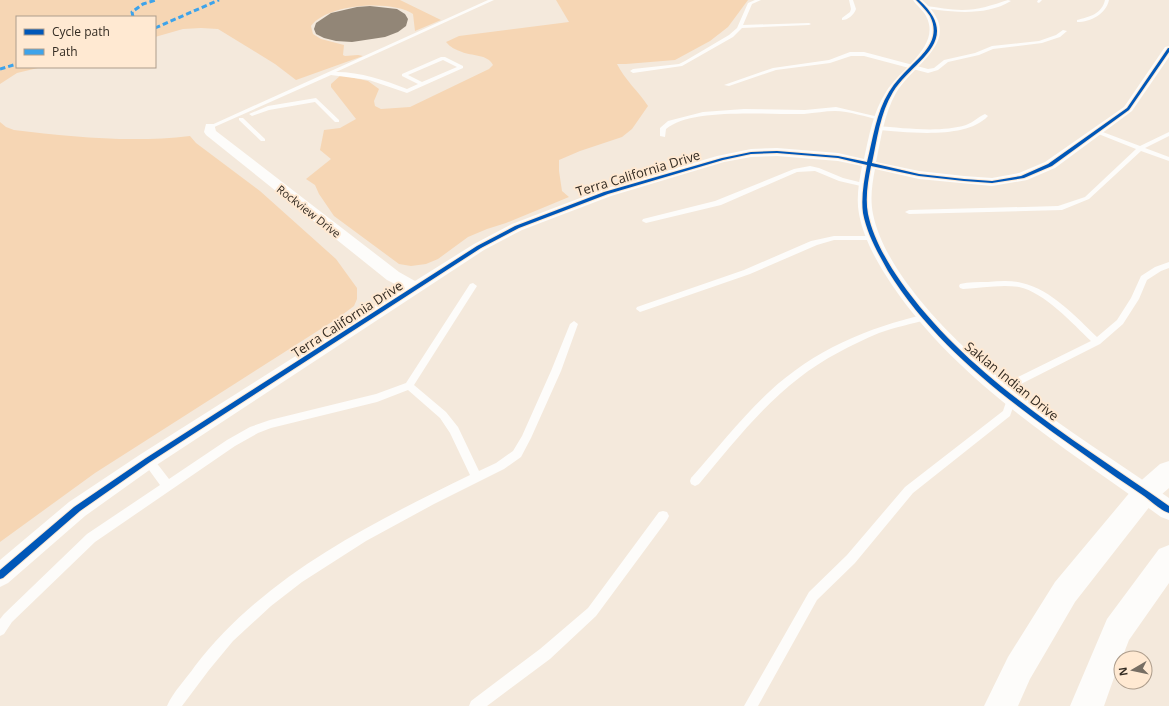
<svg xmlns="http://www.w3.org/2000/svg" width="1169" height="706" viewBox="0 0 1169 706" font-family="'Open Sans',sans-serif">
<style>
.green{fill:#f6d6b4}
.building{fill:#928677}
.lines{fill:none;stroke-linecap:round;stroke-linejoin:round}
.lane{fill:#fdfcfa;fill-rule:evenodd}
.street{fill:#fdfcfa;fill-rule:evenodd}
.secondary{fill:#fdfcfa;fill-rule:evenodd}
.quiet{stroke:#3ea3ea;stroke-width:3;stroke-dasharray:5.5 3;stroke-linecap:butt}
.cycleway-casing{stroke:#ffe9d2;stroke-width:2}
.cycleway{fill:#0057b8;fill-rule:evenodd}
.labels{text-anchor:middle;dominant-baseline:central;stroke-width:4;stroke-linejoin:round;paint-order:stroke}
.far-street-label{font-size:11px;fill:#332b22;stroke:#ffe9d2}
.street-label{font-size:13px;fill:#332b22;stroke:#ffe9d2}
</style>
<rect width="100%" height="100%" fill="#f4e9dc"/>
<!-- green -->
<path class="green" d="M0,0H400L441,20L415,31L413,14C393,0 328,3 311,26L313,34L321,39L344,45L343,55L345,56L358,55L363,56L296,80L275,64L218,29L201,28L183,29L155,37V17H17V67H42L17,73L0,84Z
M556,0H748L728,27L710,41L675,60L626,64H617C625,80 638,91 648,106L632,129L622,137L580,151L559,160V171L562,191L569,197L506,223L487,229L468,237L438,259L426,264L411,266L399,264L334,216L319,194L315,185L306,179L331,159L320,150L324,130L340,128L356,119L331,87V84L341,75L368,81L379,89L374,101L375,106L381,109L410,107L489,69L493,65C488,54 471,56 462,52C456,50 450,47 446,42L459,36L569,22Z
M0,122L6,127L14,130C72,137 131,143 190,136L196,143L260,191L336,259L357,288V299L354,306L338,318L95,473L0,542Z"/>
<!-- building -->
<path class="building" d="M370,6L397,9L405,14L408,19L406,26L398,32L385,37L352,42L336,41L324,38L316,34L314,29L316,23L331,13L357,7Z"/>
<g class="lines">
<!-- lane -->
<path class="lane" d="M488,0H494L336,72C361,72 384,80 407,89L418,84L402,76V74L441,57H445L463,66V68L407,93L369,80L331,75L212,128L207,127ZM443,60L457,67L422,82L408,75Z
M755,0H761L752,4L743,25L809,23L811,24L809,25L742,28L733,37L682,66L633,73L630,71L633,69L679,64L685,61L729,35L737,28L748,3Z
M849,0H853L856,9C854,15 848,20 842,20V18L850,12L851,9Z
M1008,0L1011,1C990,14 962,13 938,10C933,9 927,9 923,7L925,6C937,7 950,10 962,10C978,10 993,5 1008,0Z
M1038,0H1042L1039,3L1037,2Z
M1105,0H1109C1106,14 1091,22 1077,22V20C1089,17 1102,14 1105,0Z
M1063,30L1067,31L1060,37L1042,43L993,49L979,55L948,62L938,70L928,73L864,56H851L830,63L776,70L729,86L724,85L773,68L829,60L850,52H864L928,69L934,68L944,60L975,53L992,46L1039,41L1056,35Z
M316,98L339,120V122H335L315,102L269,110L252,116L249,114L268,106Z
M836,107L883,118L880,120C866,117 849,111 835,111C825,111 815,113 804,114C771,115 691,107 666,129L665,137L660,136V128L668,121L703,112L744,109L805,110Z
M985,114L988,116C966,140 907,132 877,130L874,128L877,126C904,128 940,133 966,125C974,122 978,117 985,114Z
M239,118H243L265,139V141H261L239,120Z
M1096,131H1100L1140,146L1169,132V136L1145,148L1169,157V161L1141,151L1089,199L1062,210L909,214L905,212L909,210L1058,206L1085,197L1136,149L1096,133Z
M810,166L819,168L843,178L867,184L868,185L865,187L839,181L815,171L797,172L721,205L646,223L642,221L643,219L715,201L794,169Z
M834,236H873L877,238L873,240H834L817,245L750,274L643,311L640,312L636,309L637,307L744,270L811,241Z
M1169,262V268L1161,271L1147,280L1139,299L1123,324L1100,344L1021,384L1010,416L913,493L855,563L817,600L758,706H744L809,592L847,555L905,487L1003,411L1014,379L1091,341C1073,324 1044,292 1019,287C1001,284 981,288 963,289L960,288L959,286L960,284C969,282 979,282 988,282C999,281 1011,280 1022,283C1052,290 1076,317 1097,337L1117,320L1131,298L1141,276L1155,267Z
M473,283L477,286L414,385L446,412L458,427L479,471L496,463L513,451L522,436L551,371L570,324L574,321L578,324L561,371L531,438L521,457L504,469L434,504L366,541L302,582L271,606L233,641L209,670L182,706H167C173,692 186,679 195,666C264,576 370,524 470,475L450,433L440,418L408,390L377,402L271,428L258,433L235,446L95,542L12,622L4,634L0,636V619L4,614L87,534L160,485L144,463L143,460L144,457L148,456L152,457L169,479L227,440L250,427L270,420L376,394L406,383L470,284Z
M926,314L930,317L929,319C912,324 895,327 879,333C851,345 823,359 799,378C760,408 730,447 699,484L695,486L691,484L690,481L691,478C717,449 741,418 769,392C814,350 867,328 926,314Z
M663,511L667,512L669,516L667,520L596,616L550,659L487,706H469L471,701L540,649L588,608L659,512Z"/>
<!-- street -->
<path class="street" d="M913,0H922C967,40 915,61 896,93C884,114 881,139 876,162L919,171L964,176L992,178L1019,173L1045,162L1124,107L1165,47L1169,46V57L1132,111L1055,168L1027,180L992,186L919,179L875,169C872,184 870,199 873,214C878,239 892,262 906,282C973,374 1077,434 1169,498V520L1161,517C1066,448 959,384 892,285C878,264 864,240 859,214C856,198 859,182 862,166L838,161L777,156L751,157L724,162L611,196L522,230L484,250L155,466L85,516L8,583L0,587V560L69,502L141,454L403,288L387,280L206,135L204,132L206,124H214L216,131L399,272L415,281L474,244L512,224L601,190L717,156L751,149L777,148L838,153L864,159C869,136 873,112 886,92C900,69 942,46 926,16C923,10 917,6 913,0Z"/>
<!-- secondary -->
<path class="secondary" d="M1169,461V488L1154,501L1075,602L1030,679L1018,706H984L1008,657L1055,582L1136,485L1160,464Z
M1169,545V583L1129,640L1122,658H1121L1104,706H1070L1107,619L1159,549Z"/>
<!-- quiet -->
<path class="quiet" d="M133,17L132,12L143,4L156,0
M155,28L219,0
M0,69L17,64"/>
<!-- cycleway casing -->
<g class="cycleway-casing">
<path id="cycleway" d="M916,0H919C964,41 913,60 893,92C880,113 877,140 872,163L919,174L964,179L992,181L1021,176L1048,164L1127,108L1168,48H1169V52L1129,110L1052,166L1024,178L992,183L964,181L919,176L871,166C868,181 865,198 868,214C873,238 887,262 901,282C968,377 1075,440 1169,506V513C1160,510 1152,502 1144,496C1126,484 1107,471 1089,458C1015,406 937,350 888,271C878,253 867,234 863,213C861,197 864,181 867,165L838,158L777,153L751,154L723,160L608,194L519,228L481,248L150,462L80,511L3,578L0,579V570L74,507L146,458L477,246L515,226L604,192L722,158L751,152L777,151L838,156L867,162C873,139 876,113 889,92C895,82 903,74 911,66C925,52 941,38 930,16C926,10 921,5 916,0Z"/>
</g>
<!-- cycleway -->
<use href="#cycleway" class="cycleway"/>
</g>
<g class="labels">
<!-- far-street labels -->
<g class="far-street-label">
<text transform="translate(309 211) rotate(38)">Rockview Drive</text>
</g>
<!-- street labels -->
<g class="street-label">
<text transform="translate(638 173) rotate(-17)">Terra California Drive</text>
<text transform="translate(347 319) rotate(-33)">Terra California Drive</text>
<text transform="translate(1012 381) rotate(39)">Saklan Indian Drive</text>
</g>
</g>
<!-- legend -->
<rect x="16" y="16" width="140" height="52" fill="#ffe9d2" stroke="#ad9d8c"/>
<rect x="24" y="29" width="20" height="6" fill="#0057b8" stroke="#ad9d8c"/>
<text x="52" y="36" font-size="12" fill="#332b22">Cycle path</text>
<rect x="24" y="49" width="20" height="6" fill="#3ea3ea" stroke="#ad9d8c"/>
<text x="52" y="56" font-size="12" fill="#332b22">Path</text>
<!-- north arrow -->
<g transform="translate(1133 670) rotate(261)"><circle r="19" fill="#ffe9d2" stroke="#ad9d8c"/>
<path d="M0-3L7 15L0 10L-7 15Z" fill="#776e63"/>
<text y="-6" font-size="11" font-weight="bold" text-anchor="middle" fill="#332b22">N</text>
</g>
</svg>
